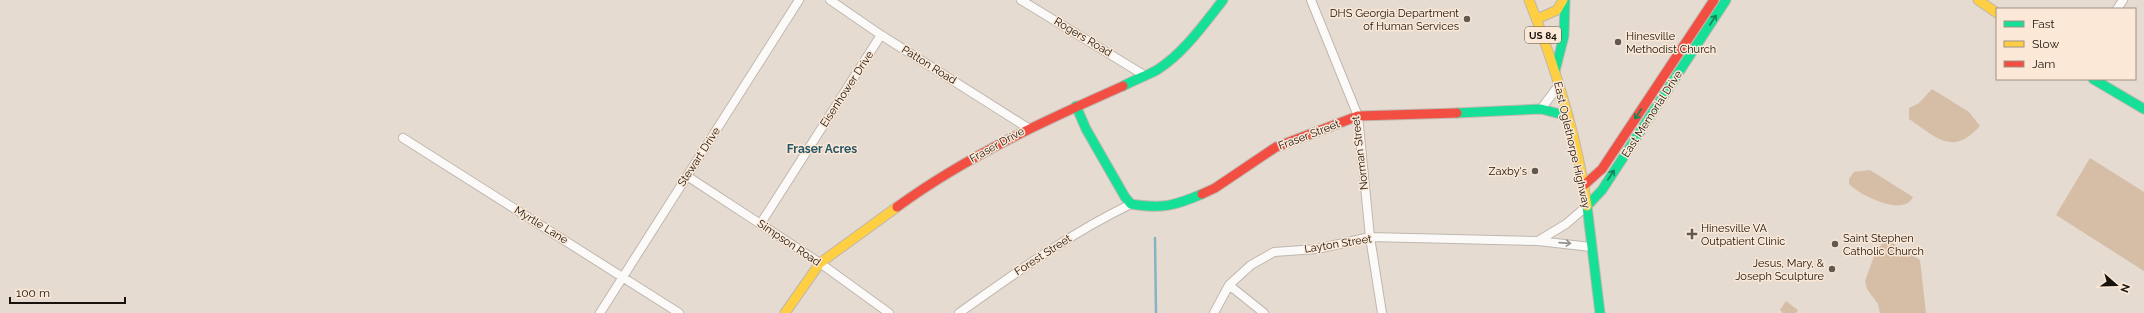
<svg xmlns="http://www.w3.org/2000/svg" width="2144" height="313" viewBox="0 0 2144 313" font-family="Raleway,sans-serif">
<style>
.green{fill:#d5bda6}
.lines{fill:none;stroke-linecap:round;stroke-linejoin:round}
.stream{stroke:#88b2bf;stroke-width:2.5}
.street-casing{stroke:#bfb7af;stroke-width:10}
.fast-casing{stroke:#bfb7af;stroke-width:11}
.slow-casing{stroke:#bfb7af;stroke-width:11}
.jam-casing{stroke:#bfb7af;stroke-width:11}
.street{stroke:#fbfaf8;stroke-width:8}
.fast{stroke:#16e098;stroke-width:9}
.slow{stroke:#ffcf43;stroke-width:9}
.jam{stroke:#f24e42;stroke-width:9}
.oneway{stroke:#178359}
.oneway2{stroke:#95928e}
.poi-dot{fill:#605851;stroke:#fbe8d6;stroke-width:1.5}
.labels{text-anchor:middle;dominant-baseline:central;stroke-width:3;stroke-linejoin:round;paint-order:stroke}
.shield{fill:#fbe8d6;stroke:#5c5249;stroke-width:1}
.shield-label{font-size:10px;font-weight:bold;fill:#18120c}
.poi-label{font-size:11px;fill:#18120c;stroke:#fbe8d6;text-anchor:end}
.street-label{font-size:11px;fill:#18120c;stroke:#fbe8d6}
.neighbourhood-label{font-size:12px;font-weight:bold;fill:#245767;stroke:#fbe8d6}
</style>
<rect width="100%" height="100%" fill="#e5dbd1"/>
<!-- green -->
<path class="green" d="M1932,89L1969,112L1980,126C1952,157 1936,137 1909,119V108L1919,103Z
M2090,158L2144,192V271L2056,215Z
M1870,170L1913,197C1904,217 1861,196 1849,184V179L1854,172Z
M1889,241L1920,260L1926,313H1880L1878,304L1867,289L1865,281L1876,251L1883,243Z
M1786,301L1798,310L1796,313H1783L1780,310Z"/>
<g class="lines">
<!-- stream -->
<path class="stream" d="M1155,238L1156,313"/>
<!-- street casing -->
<g class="street-casing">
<path id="street" d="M830,0L881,35L1028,128
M1021,0L1144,75
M1311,0L1358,116L1370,237L1382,313
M2117,9L2123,0
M1541,109L1559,85
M403,138L679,313
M687,176L820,263L889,313
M761,223L881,35
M1538,241L1566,224L1587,206
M1229,285L1264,313
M600,313L799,0
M959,313C1014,274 1069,234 1131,204
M1214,313L1229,285L1251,265L1274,252L1317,249L1370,237L1538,241L1591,247"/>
</g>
<!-- fast casing -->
<g class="fast-casing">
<path id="fast" d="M1555,71L1564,36L1565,0
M2093,79L2144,109
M1123,86C1134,80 1146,76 1157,70C1183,54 1204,24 1223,0
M1076,106L1086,129L1125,197L1131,204C1162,209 1174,206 1202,194
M1457,113L1541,109L1568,116
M1587,206L1602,190L1726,0
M1587,206L1600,313"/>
</g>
<!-- slow casing -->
<g class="slow-casing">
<path id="slow" d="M1529,0C1555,66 1577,135 1587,206
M1978,0L1997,13
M1537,19L1557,10L1563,0
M785,313L820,263L897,207"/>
</g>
<!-- jam casing -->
<g class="jam-casing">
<path id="jam" d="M1583,186L1602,169L1714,0
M1202,194L1215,188L1276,147L1358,116L1457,113
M897,207C967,156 1044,121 1123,86"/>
</g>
<!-- street -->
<use href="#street" class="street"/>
<!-- fast -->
<use href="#fast" class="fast"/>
<!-- slow -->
<use href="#slow" class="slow"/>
<!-- jam -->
<use href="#jam" class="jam"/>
</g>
<!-- one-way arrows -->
<defs><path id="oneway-shaft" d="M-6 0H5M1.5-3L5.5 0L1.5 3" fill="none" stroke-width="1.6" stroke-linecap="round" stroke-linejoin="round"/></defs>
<g class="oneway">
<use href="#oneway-shaft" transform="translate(1713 20) rotate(-57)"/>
<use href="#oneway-shaft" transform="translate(1638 114) rotate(123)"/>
<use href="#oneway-shaft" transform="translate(1611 175) rotate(-57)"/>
</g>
<use class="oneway2" href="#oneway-shaft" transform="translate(1565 243) rotate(4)"/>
<!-- markers -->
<g class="poi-dot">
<circle cx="1467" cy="19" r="4"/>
<circle cx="1618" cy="42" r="4"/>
<circle cx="1535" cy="171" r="4"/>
<path d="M1690 228h4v4h4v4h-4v4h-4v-4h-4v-4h4z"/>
<circle cx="1835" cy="244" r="4"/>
<circle cx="1832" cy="269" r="4"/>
</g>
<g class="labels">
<!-- shield labels -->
<rect class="shield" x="1525" y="27" width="36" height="16" rx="3"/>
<g class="shield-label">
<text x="1543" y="35">US 84</text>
</g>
<!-- poi labels -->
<g class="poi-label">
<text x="1459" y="13">DHS Georgia Department<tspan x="1459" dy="13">of Human Services</tspan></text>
<text x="1626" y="36" text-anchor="start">Hinesville<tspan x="1626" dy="13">Methodist Church</tspan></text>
<text x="1527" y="171">Zaxby's</text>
<text x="1701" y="228" text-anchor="start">Hinesville VA<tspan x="1701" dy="13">Outpatient Clinic</tspan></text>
<text x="1843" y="238" text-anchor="start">Saint Stephen<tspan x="1843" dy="13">Catholic Church</tspan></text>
<text x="1824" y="263">Jesus, Mary, &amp;<tspan x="1824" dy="13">Joseph Sculpture</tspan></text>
</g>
<!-- street labels -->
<g class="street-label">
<text transform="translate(1083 37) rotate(31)">Rogers Road</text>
<text transform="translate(929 65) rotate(32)">Patton Road</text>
<text transform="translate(847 89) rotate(-57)">Eisenhower Drive</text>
<text transform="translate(1652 114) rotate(-57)">East Memorial Drive</text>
<text transform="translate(1309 135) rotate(-21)">Fraser Street</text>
<text transform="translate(997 145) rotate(-29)">Fraser Drive</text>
<text transform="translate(1572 145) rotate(77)">East Oglethorpe Highway</text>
<text transform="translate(1360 153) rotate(-97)">Norman Street</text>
<text transform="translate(699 157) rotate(-57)">Stewart Drive</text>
<text transform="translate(541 225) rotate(32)">Myrtle Lane</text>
<text transform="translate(789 243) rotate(34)">Simpson Road</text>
<text transform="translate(1338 244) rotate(-9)">Layton Street</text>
<text transform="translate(1043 255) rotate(-33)">Forest Street</text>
</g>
<!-- neighbourhood labels -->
<g class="neighbourhood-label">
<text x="822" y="149">Fraser Acres</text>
</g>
</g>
<!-- legend -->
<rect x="1996" y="8" width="140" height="72" fill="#fbe8d6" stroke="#a09285"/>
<rect x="2004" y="21" width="20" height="6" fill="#16e098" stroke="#a09285"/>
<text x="2032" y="28" font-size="12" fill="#18120c">Fast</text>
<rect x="2004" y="41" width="20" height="6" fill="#ffcf43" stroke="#a09285"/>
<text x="2032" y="48" font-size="12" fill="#18120c">Slow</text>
<rect x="2004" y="61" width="20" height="6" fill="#f24e42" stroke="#a09285"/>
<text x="2032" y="68" font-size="12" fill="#18120c">Jam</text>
<!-- north arrow -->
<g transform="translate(2116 285) rotate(110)" stroke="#fbe8d6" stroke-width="3" paint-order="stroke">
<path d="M0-3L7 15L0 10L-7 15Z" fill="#18120c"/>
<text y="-6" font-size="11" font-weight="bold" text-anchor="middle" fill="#18120c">N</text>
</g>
<!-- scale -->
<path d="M10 297v6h115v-6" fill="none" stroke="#18120c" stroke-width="2"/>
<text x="16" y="297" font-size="12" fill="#18120c" stroke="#fbe8d6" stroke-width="3" paint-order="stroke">100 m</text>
</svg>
